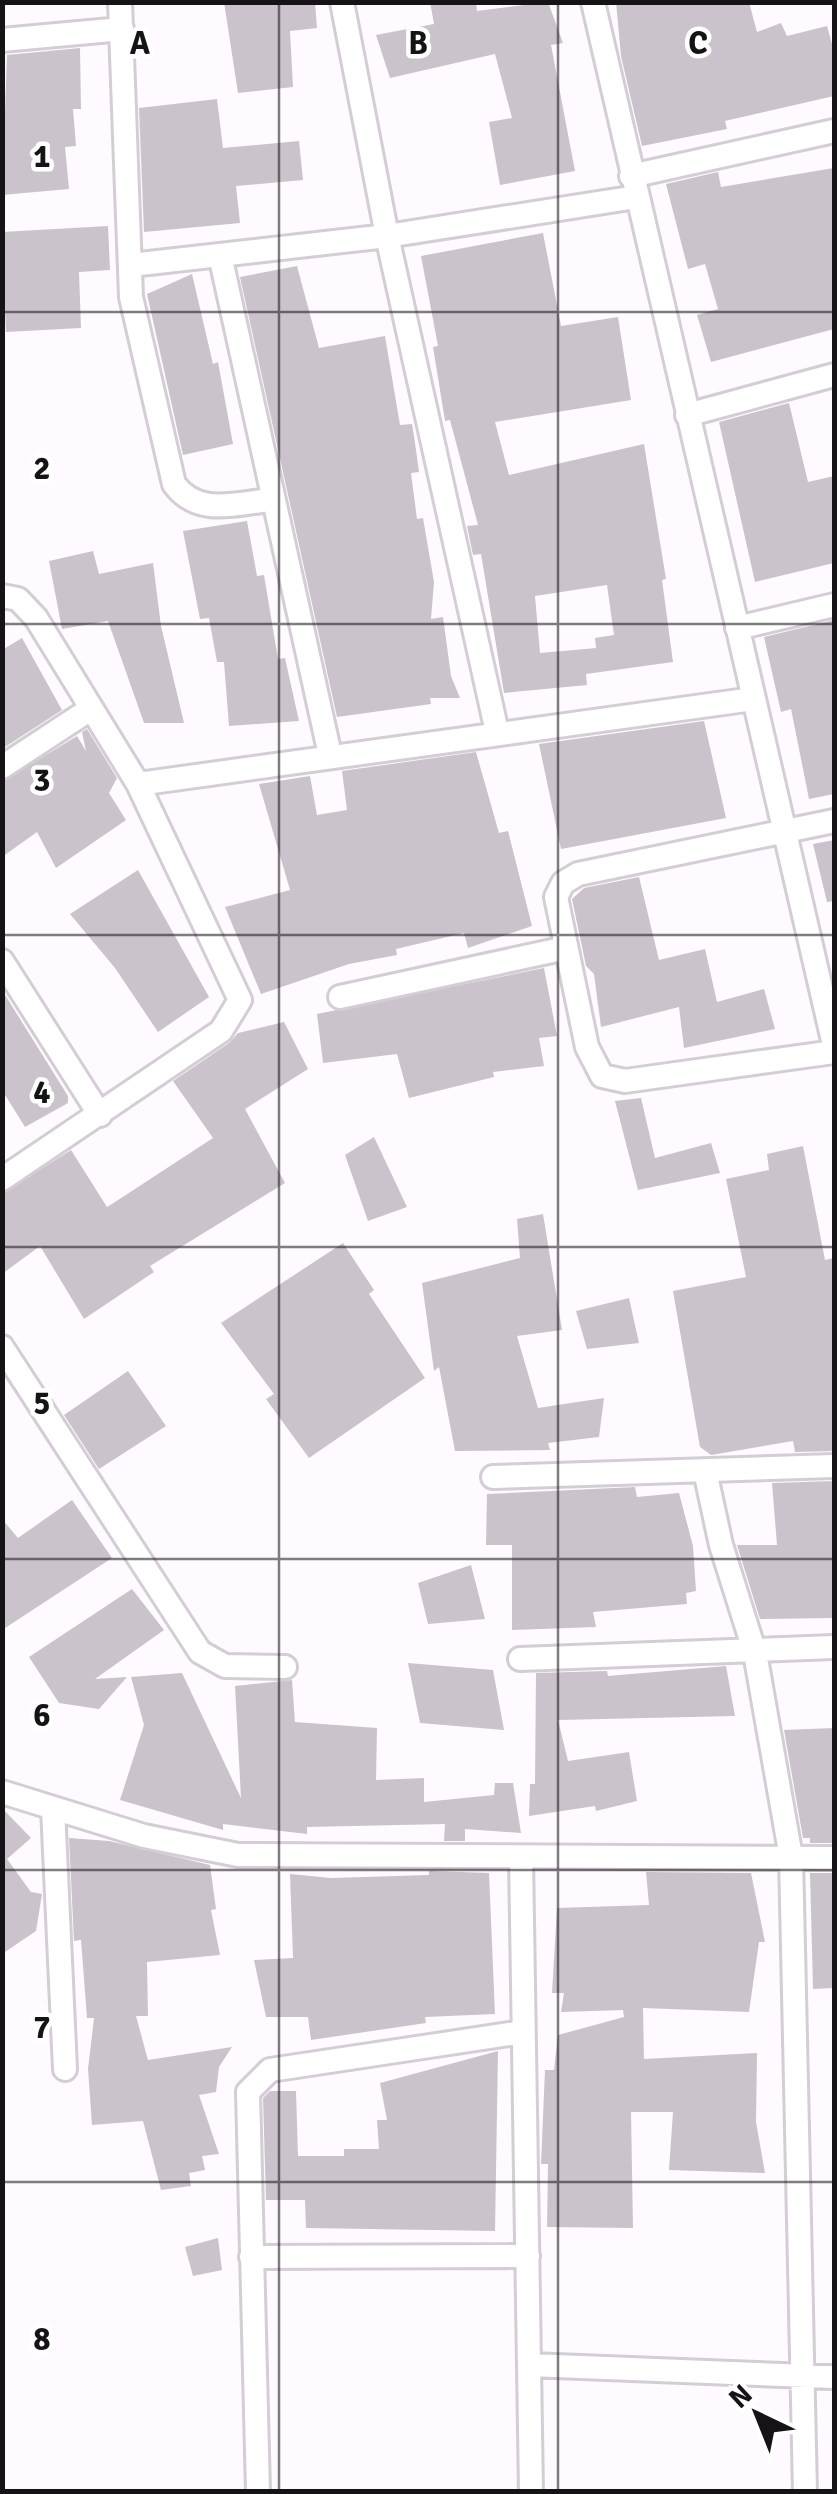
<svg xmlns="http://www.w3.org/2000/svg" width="837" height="2494" viewBox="0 0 837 2494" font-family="Signika,sans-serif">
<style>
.building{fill:#cac3cb;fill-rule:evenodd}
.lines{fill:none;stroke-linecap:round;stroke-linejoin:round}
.minor-casing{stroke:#d4cdd6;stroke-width:28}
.minor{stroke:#fff;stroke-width:22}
.grid{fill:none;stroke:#151316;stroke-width:2.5;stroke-opacity:0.55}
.grid-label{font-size:32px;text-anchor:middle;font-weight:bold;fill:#151316;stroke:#fff;stroke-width:9;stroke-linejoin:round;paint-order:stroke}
</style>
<rect width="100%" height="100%" fill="#fefaff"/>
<!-- building -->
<path class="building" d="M224,2H315L317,28L290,31L293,87L238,93Z
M430,2H476L477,11L548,2L563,43L551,45L575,171L500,185L489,122L512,118L495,54L390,78L376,35L434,24Z
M616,2H749L757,32L781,23L787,36L827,26L834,51V96L725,121L727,129L642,146L621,56Z
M80,48L81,109H73L76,146L65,147L69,189L2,195L7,55Z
M217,99L223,148L299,141L303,180L236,186L240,223L144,232L139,108Z
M834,168V329L711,362L697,315L718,309L705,264L688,269L666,184L718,172L721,187Z
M108,226L110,270L79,272L81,328L6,332L2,232Z
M543,233L561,326L618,317L631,400L495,422L509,475L644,444L666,579L662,580L673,662L586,674L587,685L504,693L481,554L473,555L467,526L478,525L450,420L445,421L433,347L438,346L421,256ZM607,585L614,635L595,638L596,648L540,653L535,596Z
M297,266L319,348L385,336L400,425L412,424L415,443L419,472L411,473L417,519L423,518L434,582L431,619L443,617L451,676L460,698H430L431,704L337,717L240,277Z
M192,274L213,364L218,362L233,444L183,455L147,294Z
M789,403L808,482L834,476V563L755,582L719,422Z
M247,521L257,576L264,575L278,659L285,658L299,721L229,726L224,662H217L209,618L200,619L183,531Z
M93,551L99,574L153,563L161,626L184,723H144L108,621L62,629L49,561Z
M834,620V794L809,799L791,709L781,712L764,637Z
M22,638L62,710L2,749V650Z
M704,721L726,818L561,849L539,744Z
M87,729L117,778L109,793L126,820L56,868L37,832L2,857V782L77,736L86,751L82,732Z
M476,752L499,833L508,831L532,926L468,948L464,933L396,949L397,955L349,964L261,994L225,907L290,890L259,784L310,776L317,815L347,810L342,771Z
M834,840V901L827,902L813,844Z
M138,870L209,997L158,1032L115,968L70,914Z
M639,877L659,960L705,949L717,1002L764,989L775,1029L684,1048L679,1007L601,1027L594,974L586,966L572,899L584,888Z
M544,968L557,1036L539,1038L544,1066L493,1072L494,1077L409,1098L397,1054L323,1063L317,1014Z
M2,990L68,1096V1103L25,1127L2,1090Z
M284,1022L308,1069L245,1109L285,1183L150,1266L154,1272L84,1319L40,1246L2,1274V1194L71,1150L107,1207L112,1204L213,1138L173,1081L229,1043L238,1033Z
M641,1098L655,1158L711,1143L720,1173L638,1190L615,1101Z
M374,1137L407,1207L368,1221L345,1155Z
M803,1146L825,1260L834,1258V1451L795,1452L793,1441L711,1455L700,1447L673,1291L746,1277L726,1179L769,1170L767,1154Z
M543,1214L562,1330L517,1336L538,1408L604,1398L599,1437L548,1443L550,1450L455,1451L439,1367L434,1371L422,1283L520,1258L517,1219Z
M343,1243L374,1290L369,1294L425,1378L309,1458L266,1399L274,1394L221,1323Z
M629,1298L639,1343L587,1349L576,1311Z
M128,1371L166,1426L99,1469L64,1415Z
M834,1481V1618L760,1619L737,1545H777L772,1483Z
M635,1487L637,1497L679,1493L693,1546L696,1591L686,1593L687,1604L593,1612L596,1627L512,1630V1545H486L487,1494Z
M72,1500L112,1558L2,1630V1519L18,1538Z
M471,1565L485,1619L428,1624L418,1583Z
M132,1589L164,1630L95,1679L127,1677L99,1709L59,1703L29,1657Z
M408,1663L493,1670L504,1730L420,1723Z
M726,1666L735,1716L558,1720L568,1761L629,1752L637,1801L596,1811L595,1806L529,1816L530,1784H535L536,1673L607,1671L608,1676Z
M182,1673L241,1798L235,1686L292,1680L295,1722L377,1728L376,1780L424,1778V1802L494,1795L495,1783H513L521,1833L465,1829V1841H444L445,1824L307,1827V1834L223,1824V1830L120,1800L144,1725L131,1677Z
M834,1728V1843H810V1838H803L784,1730Z
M2,1808L31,1838L7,1859L31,1892L42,1894L36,1931L2,1954Z
M69,1838L109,1841L210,1865L216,1909L211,1910L220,1955L147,1962L148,2016H136L148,2060L232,2047L219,2067L216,2092L199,2095L219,2154L202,2156L205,2170L189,2173L191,2186L161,2190L143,2121L92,2125L88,2069L94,2018H87L81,1940L74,1941Z
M429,1871L489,1873L495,2014L425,2017L426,2023L311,2040L308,2017H266L254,1960L293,1958L290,1874L331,1878L429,1875Z
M646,1872L751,1873L765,1942H759L749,2012L643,2008L644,2059L757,2053L756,2122L765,2173L669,2170L673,2112H631L633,2228L547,2227L548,2164H541L545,2070H554L558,2035L624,2017L623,2010L561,2012L564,1993H552L557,1908L649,1905Z
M810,1873H834V1988L813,1989Z
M498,2051L495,2231L306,2228L305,2200H266L263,2098L270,2091H296L298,2156H344V2149H379L377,2120H387L380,2083Z
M218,2238L222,2270L193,2276L185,2247Z"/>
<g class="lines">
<!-- minor casing -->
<g class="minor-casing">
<path id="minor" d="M120,2L131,297L174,484C198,517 235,503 271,500
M342,2L387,236L497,732
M593,2L834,1045
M2,40L122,29
M631,176L834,131
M220,255L330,755
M131,265L387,236L636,197
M687,415L834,375
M2,596L18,599L36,618L138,784L240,1000L221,1031L2,1179
M737,628L834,605
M2,767L89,710
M138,784L753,699
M834,821L578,874L563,883L556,897L587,1047L602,1076L625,1081L834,1052
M2,961L100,1115
M340,997L566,948
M2,1347L200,1652L225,1666L285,1667
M705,1471L721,1545L755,1653L791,1857L805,2492
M493,1477L834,1466
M520,1659L834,1647
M2,1792L144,1836L238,1855L834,1858
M53,1808L65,2069
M521,1857L531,2492
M251,2257L528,2256
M530,2365L834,2377
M258,2492L248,2092L270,2070L523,2032"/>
</g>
<!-- minor -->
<use href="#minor" class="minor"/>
</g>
<!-- grid -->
<path class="grid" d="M279,2V2492M558,2V2492M2,312H834M2,624H834M2,935H834M2,1247H834M2,1559H834M2,1870H834M2,2182H834"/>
<g class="grid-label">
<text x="140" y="54">A</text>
<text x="418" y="54">B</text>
<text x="698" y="54">C</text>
<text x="42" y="167">1</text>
<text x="42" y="479">2</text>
<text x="42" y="791">3</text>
<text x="42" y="1103">4</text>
<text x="42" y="1414">5</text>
<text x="42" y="1726">6</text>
<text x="42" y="2038">7</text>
<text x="42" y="2350">8</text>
</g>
<!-- border -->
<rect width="837" height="2494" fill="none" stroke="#151316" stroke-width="10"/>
<!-- north arrow -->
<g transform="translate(757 2414) rotate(317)" stroke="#ffffff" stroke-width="8" paint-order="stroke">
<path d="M0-8L18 38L0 25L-18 38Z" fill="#151316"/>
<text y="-15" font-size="28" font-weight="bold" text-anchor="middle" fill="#151316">N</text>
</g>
</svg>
